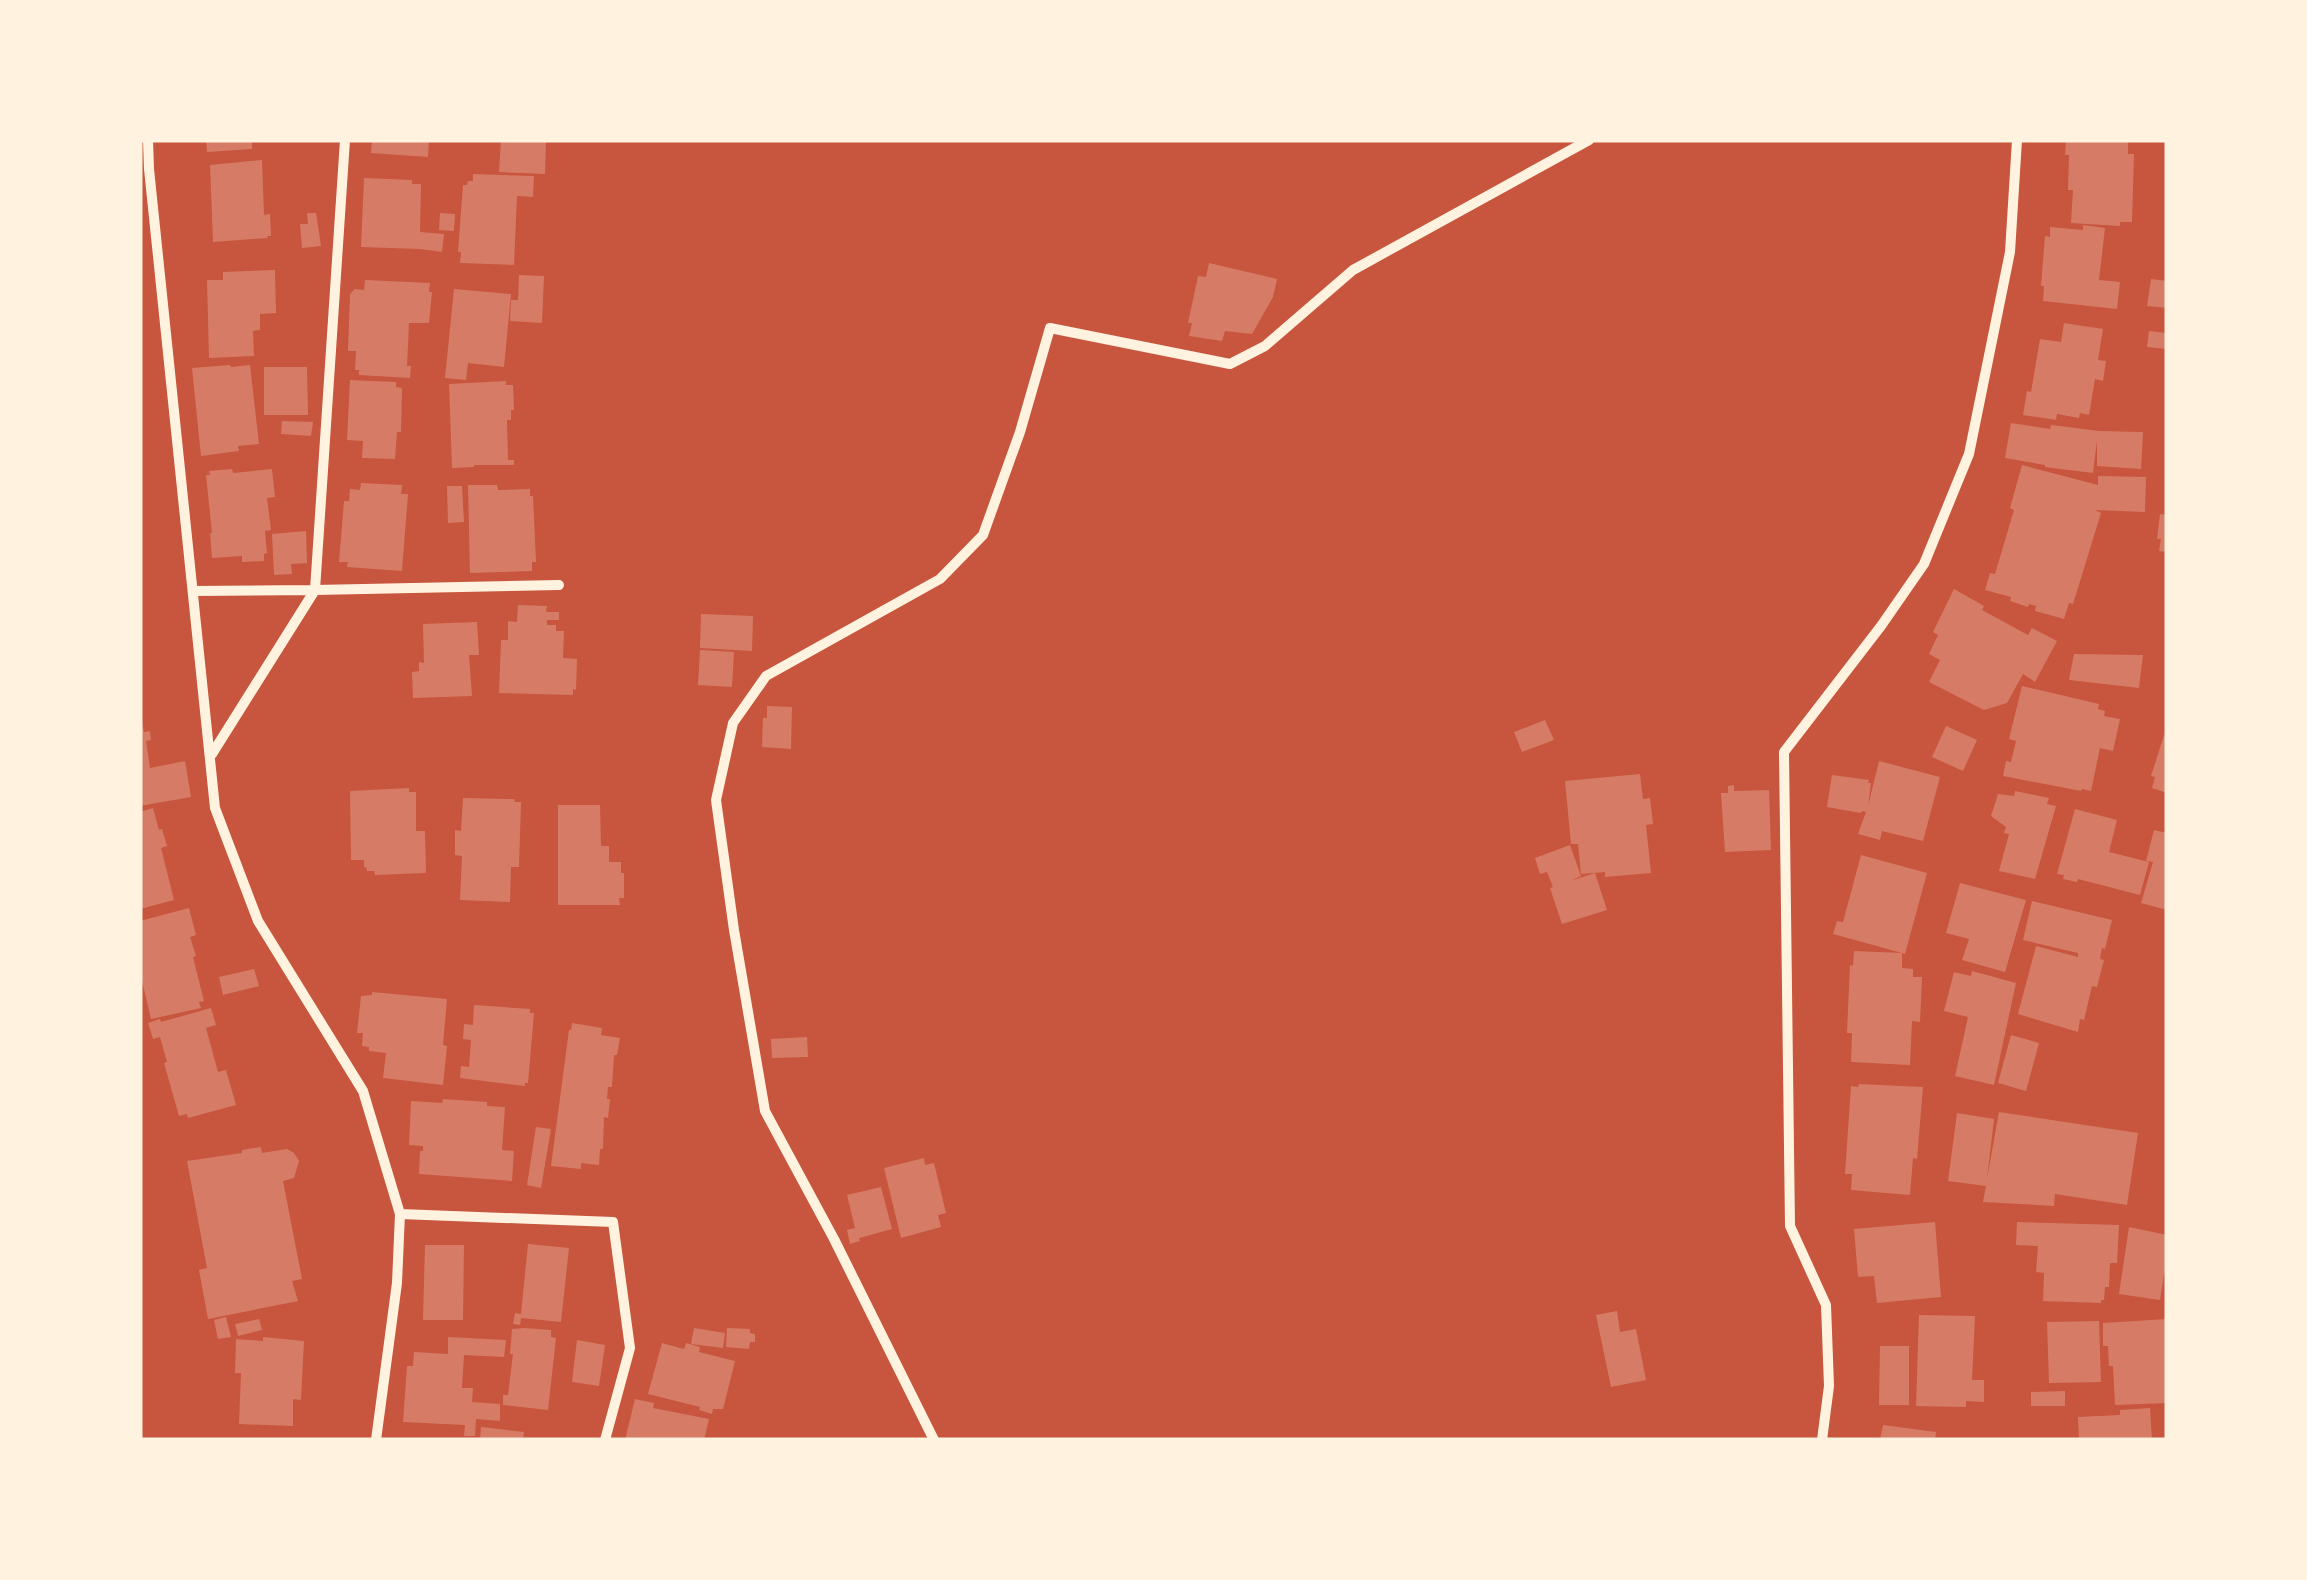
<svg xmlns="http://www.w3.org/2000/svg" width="2307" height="1580" viewBox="0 0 2307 1580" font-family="Manrope,sans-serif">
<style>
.building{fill:#d67c66}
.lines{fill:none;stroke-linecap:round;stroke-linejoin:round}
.minor{stroke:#fff3e0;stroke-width:10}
</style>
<rect width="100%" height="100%" fill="#c8553d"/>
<!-- building -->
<path class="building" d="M206,140H252V149L207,152Z
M372,140H429L428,157L371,153Z
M501,140H546L545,174L499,172Z
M2066,140H2128V154H2134L2132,222H2120V226L2071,223L2073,190H2068L2069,155H2065Z
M262,160L264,215L270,214L271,236H267L268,238L213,242L210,165Z
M473,174L534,176L533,197L517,196L514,265L460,263L461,252H458L463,185H467L468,181H473Z
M364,178L412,180V184H421L420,232L444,234L442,252L420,249L361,247Z
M307,213H316L321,246L302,248L300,224H308Z
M440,213L455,214L454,231L439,230Z
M2083,225L2105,228L2099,280L2120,282L2117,309L2043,301L2044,286H2041L2045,236L2050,237V227L2083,230Z
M1209,263L1277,279L1273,297L1252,334L1225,331L1222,341L1189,336L1192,323H1188L1198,276L1206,277Z
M275,270L276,313L260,314V330L253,331L254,356L209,358L207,280H223V272Z
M519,275L544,276L542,323L510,321L511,300H518Z
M2151,279L2167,281V308L2147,306Z
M365,280L430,283L429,292H432L429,323H409L407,366H411L410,378L359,375V370H355L356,351H348L350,294L355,289L364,290Z
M454,289L511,294L504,367L468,363L466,380L445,378Z
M2064,323L2103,329L2098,360L2106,361L2103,381L2095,379L2089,415L2080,413L2079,418L2057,414L2056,420L2023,415L2027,391L2031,392L2040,339L2061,342Z
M2149,331L2167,333V349L2147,347Z
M230,365L231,367L250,365L259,444L238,446L239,451L201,456L192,368Z
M264,367H307L308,415H264Z
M350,380L396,382V387L402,388L401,432H397L395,459L362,458L363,441L347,440Z
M506,381V385H513L514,410H511V420H507L508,460H514V465H474V467L452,468L449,384Z
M282,421L313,422L311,436L281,434Z
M2011,423L2050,429L2051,425L2099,431L2143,432L2141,469L2097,466V440L2093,473L2045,467V465L2005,458Z
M2022,465L2098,485V476L2146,477L2145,512L2095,510L2101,513L2073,604L2069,603L2064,619L2035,611L2036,606L2029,604L2028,607L2010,601L2011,597L1985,590L1990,573L1995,574L2014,510L2010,508Z
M232,469L233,473L272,469L275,497L267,498L271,530L265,531L267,553L264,554V561L242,562V556L212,558L210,533H212L206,475H210L209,471Z
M361,483L402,485L401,494H408L402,571L347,567L348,562H339L344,501H349L350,489L360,490Z
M468,485H497L498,490L530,489V496H533L536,562H532V571L470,573Z
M447,486H462L464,522L448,523Z
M2160,514L2167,515V552L2159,551L2161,539H2157Z
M306,531L307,563L291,564L292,574L274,575L272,534Z
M1954,589L1984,606L1982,610L2028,635L2032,628L2057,641L2035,682L2023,674L2007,703L1984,710L1929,682L1940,660L1929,654L1938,635L1933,632Z
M518,605L547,606L546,612H559V620H547V625H556V631H564L563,658L577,659L576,690L573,689V695L499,693L501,640H508V621L517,622Z
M701,614L753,616L752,651L700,648Z
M477,622L479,655H469L472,696L413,698L412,672L419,671V662L424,663L423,624Z
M700,650L734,652L732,687L698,685Z
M2074,654L2143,655L2139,688L2069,680Z
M2022,686L2099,704L2098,709L2105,711L2104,716L2120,719L2113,751L2100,748L2091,791L2082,789L2081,791L2003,776L2006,761L2011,762L2016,741L2009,739Z
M767,706L792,707L791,749L762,747L763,718H767Z
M1545,720L1554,740L1522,752L1514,732Z
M140,722H142L144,732L150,731L151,740L146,741L150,768L185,761L191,797L140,806Z
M1946,726L1977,740L1963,771L1932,757Z
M2166,729H2167V793L2152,788L2155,777L2151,776Z
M1879,761L1940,777L1923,841L1882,831L1880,840L1858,834L1866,812L1862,811L1861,813L1827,807L1832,775L1869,780L1868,783H1871L1868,806Z
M1640,774L1643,799L1650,798L1653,824L1646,825L1651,873L1605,877V872L1581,874L1578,844H1571L1565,781Z
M1734,785V791L1769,790L1771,850L1725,852L1721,793H1728V786Z
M409,788V792H416V831H425L426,873L375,875L374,871H367L366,867H364V860H351L350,791Z
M2015,791L2049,798L2047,804L2056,806L2035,879L1999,871L2009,834L2004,833L2006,827L1991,816L1998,794L2014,796Z
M463,798L514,799L515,802H521L519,867H511L510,902L460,900L462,856L455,855V830L461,831Z
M558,805H600L601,846H609V862H621V873H624V898H619L620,905H558Z
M153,808L159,830L162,829L167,846L161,848L174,900L140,909V812Z
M2075,809L2117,820L2109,852L2149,862L2140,895L2078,879L2077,882L2063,879L2064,875L2057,874Z
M2154,830L2167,833V910L2141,903L2153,862L2146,861Z
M1570,845L1581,876L1570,881L1595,873L1607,910L1562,924L1550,888L1553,887L1547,872L1540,874L1535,858Z
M1861,855L1927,873L1905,954L1902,953V968L1913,969V977H1922L1920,1022L1912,1021L1910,1065L1851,1062L1852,1033H1847L1850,965L1853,966L1854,951L1902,953L1833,934L1837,921L1843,922Z
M1960,883L2026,900L2005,972L1962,960L1969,939L1946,933Z
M2032,901L2112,920L2105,949L2102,948L2100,959L2104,960L2097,987L2092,986L2084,1020L2080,1019L2078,1032L2018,1014L2036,946L2078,957V953L2023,940Z
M189,908L196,935L190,937L196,956L193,957L204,1001L199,1002L201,1008L151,1019L140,972V921Z
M254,969L259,986L223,995L219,977Z
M1972,971L2016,983L1994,1085L1955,1076L1968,1017L1944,1011L1954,972L1971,976Z
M372,992L447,999L443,1045L447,1046L443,1085L383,1078L386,1053L369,1051V1047L362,1046L363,1033H357L361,996L372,995Z
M474,1005L530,1009V1013H534L528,1083H525V1086L460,1078L461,1066L469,1067L471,1040L463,1039L464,1024L473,1025Z
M211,1008L216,1025L206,1028L218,1072L226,1070L236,1105L188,1118L187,1114L179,1116L164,1063L167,1062L160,1037L153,1039L148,1023L160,1019L161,1022Z
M572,1023L602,1028L601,1035L620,1038L617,1055H614L612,1087H608L607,1099H610L608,1118L604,1117L603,1149H600L599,1165L581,1163V1169L551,1166L569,1030H571Z
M2011,1035L2039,1043L2026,1091L1998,1083Z
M807,1037L808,1057L772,1058L771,1039Z
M1859,1084L1923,1087L1917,1159L1913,1158L1910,1195L1851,1190L1852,1174H1845L1851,1086L1858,1087Z
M443,1099L487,1102V1106L505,1107L502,1150L514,1151L512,1181L419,1174L420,1151H423V1146L409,1145L411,1101L442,1103Z
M1999,1112L2138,1133L2127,1205L2055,1194L2054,1206L1983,1202L1986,1186L1948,1181L1957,1113L1994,1119L1987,1179Z
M536,1127L551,1129L541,1188L527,1185Z
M261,1147L262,1153L287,1149L294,1153L299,1161L294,1178L283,1181L302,1279L292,1281L298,1301L208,1319L199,1270L207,1268L187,1161L242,1153V1150Z
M924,1158L925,1165L934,1163L946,1213L938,1215L941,1227L901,1238L884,1168Z
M881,1187L892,1229L859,1238L860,1241L850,1244L847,1230L855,1228L847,1195Z
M1935,1222L1941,1297L1877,1303L1874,1276L1858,1277L1854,1229Z
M2017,1222L2119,1225L2117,1263H2110L2109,1287H2105L2104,1300H2101V1303L2043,1301L2044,1273L2036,1272L2038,1246L2016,1245Z
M2129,1227L2167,1235V1256L2160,1300L2119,1294Z
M528,1244L569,1248L561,1322L521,1318L520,1325L513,1324L515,1313L521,1314Z
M425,1245H464L463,1320H423Z
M1617,1311L1620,1332L1636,1329L1646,1380L1611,1387L1596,1315Z
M1919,1315L1975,1316L1972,1380H1984V1402L1966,1401V1407L1916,1406Z
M226,1317L231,1337L218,1339L214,1320Z
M259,1319L262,1330L238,1336L235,1324Z
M2167,1319V1403L2115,1405L2113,1366H2109L2108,1346H2103V1323Z
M2099,1321L2101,1382L2049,1383L2047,1322Z
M524,1328L551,1330V1337L556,1338L548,1410L503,1405V1395H508L513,1354H510L512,1329Z
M694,1328L725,1333L723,1348L691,1344Z
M727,1328L750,1329V1333L755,1334V1342H750L749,1349L726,1347Z
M263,1337L304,1341L301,1400L293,1399V1426L239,1424L241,1373H235L236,1339L263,1341Z
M448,1337L506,1340L504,1357L464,1355L462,1388H473L472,1402L500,1404V1421L476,1419L475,1436H464L465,1425L403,1422L407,1366H413L414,1352L448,1354Z
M577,1340L605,1345L599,1386L572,1382Z
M662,1343L684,1349L686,1343L700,1347L699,1352L735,1361L723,1409H713L712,1414L699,1410L700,1407L648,1394Z
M1880,1346H1909V1405H1879Z
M2065,1391V1406H2031V1392Z
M635,1399L654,1403L653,1408L709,1419L704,1440H625Z
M2150,1408L2152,1440H2079L2078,1417L2120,1415V1410Z
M1883,1425L1936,1432L1935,1440H1880Z
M481,1427L524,1432L523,1440H480Z"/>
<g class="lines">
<!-- minor -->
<path class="minor" d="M148,140L149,169L215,808L258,921L363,1091L400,1214L397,1283L376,1440
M193,591L315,590L345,140
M212,754L315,590L559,585
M400,1214L613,1222L630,1348L605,1440
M934,1440L834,1239L765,1111L734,930L716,800L733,723L766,676L940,579L983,535L1020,432L1050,328L1230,364L1265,346L1353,270L1589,140
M1822,1440L1829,1386L1826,1305L1790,1226L1784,752L1881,626L1924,564L1969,454L2010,252L2017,140"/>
</g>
<!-- border -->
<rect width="2307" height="1580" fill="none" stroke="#fff3e0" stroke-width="285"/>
</svg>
